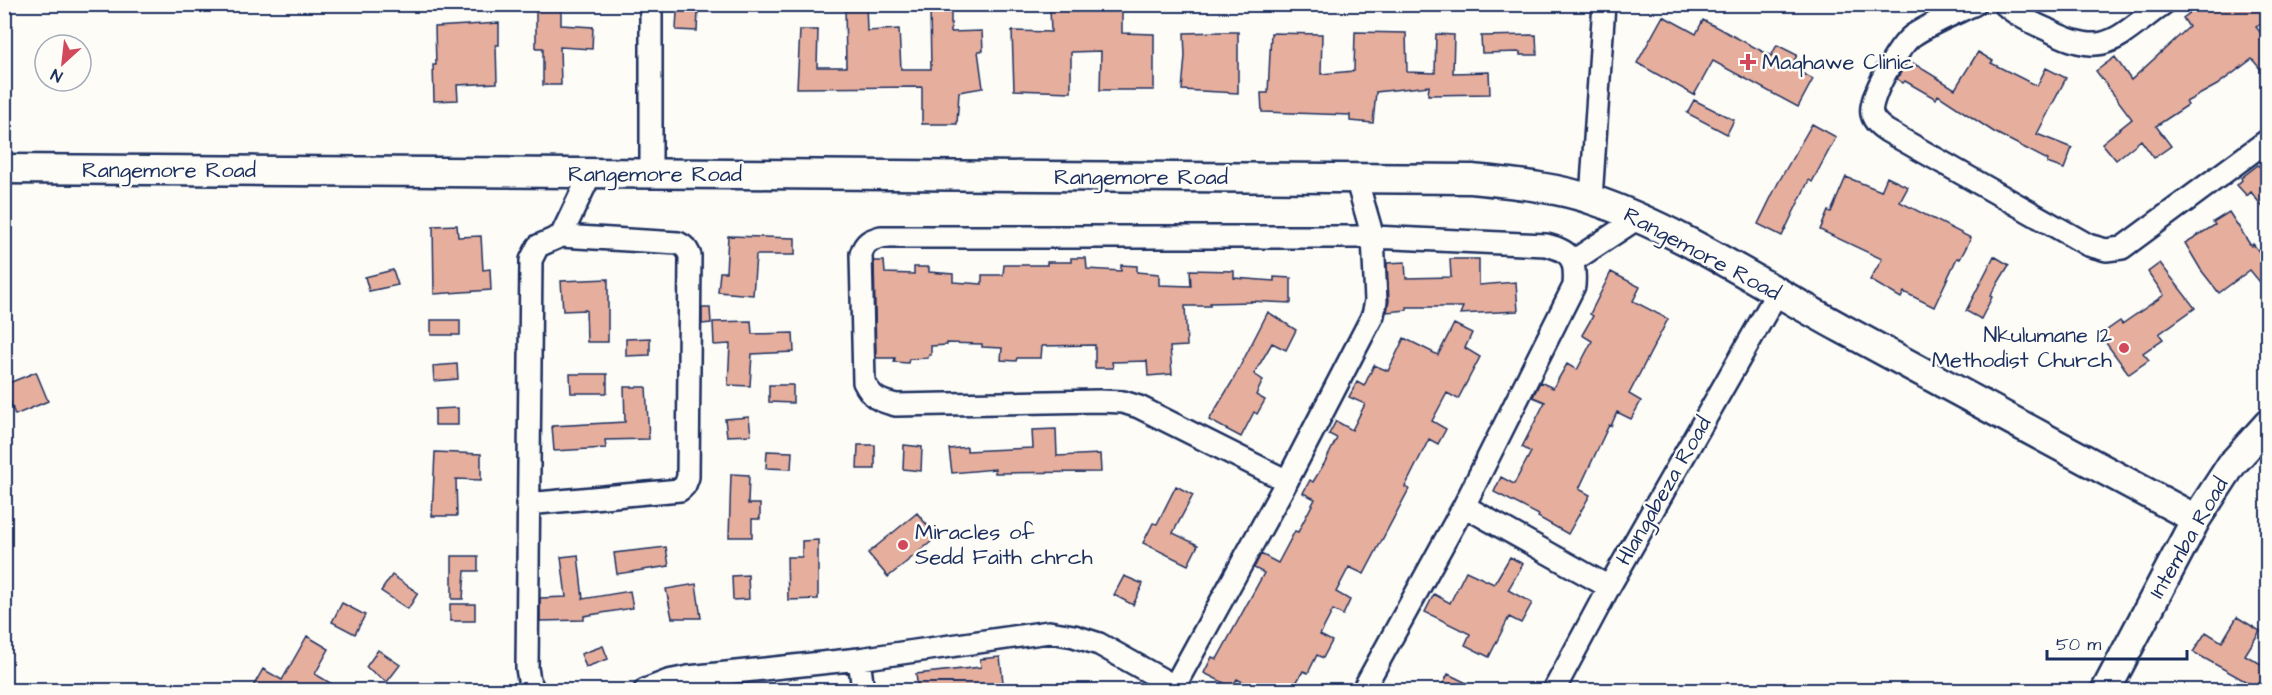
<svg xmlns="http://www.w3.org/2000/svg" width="2272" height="695" viewBox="0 0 2272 695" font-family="'Architects Daughter',sans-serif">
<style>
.building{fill:#e6ae9d;stroke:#1b2f5e;stroke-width:1.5}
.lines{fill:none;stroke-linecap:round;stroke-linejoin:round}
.street-casing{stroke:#1b2f5e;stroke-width:26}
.secondary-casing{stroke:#1b2f5e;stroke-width:33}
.street{stroke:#fdfcf7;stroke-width:21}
.secondary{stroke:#fdfcf7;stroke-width:28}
.poi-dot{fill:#d1495b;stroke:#fdfcf7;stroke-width:2}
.labels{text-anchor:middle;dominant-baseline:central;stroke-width:5;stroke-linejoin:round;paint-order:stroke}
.poi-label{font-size:22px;fill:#1b2f5e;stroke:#fdfcf7;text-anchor:start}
.street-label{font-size:22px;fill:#1b2f5e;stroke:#fdfcf7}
</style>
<rect width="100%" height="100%" fill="#fdfcf7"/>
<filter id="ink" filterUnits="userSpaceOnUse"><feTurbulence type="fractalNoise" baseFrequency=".0167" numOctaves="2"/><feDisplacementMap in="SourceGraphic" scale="12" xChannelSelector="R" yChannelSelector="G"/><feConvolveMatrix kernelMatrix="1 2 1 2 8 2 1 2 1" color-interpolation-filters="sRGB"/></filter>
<g filter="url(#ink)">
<!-- building -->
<path class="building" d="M845,4H866L867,31L899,29L901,69H931L930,10H951V32L982,31L983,51H978L983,88L959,92L957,124H922V87L797,88L800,30H818L817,67H846Z
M2202,4H2268V19L2256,27L2268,42V78L2252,59L2217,85L2186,102L2188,105L2156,126L2171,146L2154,158L2141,140L2116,160L2102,143L2132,119L2096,71L2115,57L2131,80L2189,27L2183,18Z
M536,6H561V25L593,27L592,49L560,47L561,85H543V48H536Z
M1074,7V9H1122V33L1154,34V90H1100L1101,51L1071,52V92L1014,90L1012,31L1051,32L1050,8Z
M677,11L698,12L697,31L676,30Z
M1663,16L1696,34L1703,20L1771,56L1777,45L1797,55L1791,67L1813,79L1798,107L1713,61L1694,95L1637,63Z
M499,23V45H496L497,83L457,85L458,100L434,101L433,65H436L435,27Z
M1220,32H1238V93L1182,90L1185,56L1184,33Z
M1355,32L1406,33L1407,72L1435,73L1436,34L1454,35L1453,73L1489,72L1490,94L1428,95L1429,86L1376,92L1373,123L1350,121V115L1262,112L1261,93H1268L1271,33L1322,34L1321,74L1354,71Z
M1536,35L1537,55H1520V52L1482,53L1481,36Z
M1978,52L1993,61L1991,63L2037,86L2046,68L2066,78L2037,134L2072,148L2064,169L2047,163L2048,160L1994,132L1938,95L1936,99L1905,81L1903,83L1897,79L1908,60L1955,89Z
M1694,100L1734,120L1727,134L1687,113Z
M1812,124L1836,137L1812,182L1809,180L1782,236L1758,224L1778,183Z
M2258,165L2268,176V214L2251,192L2247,196L2237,185L2242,180L2241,178Z
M1846,177L1881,191L1887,177L1908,187L1900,202L1971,238L1960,259L1957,258L1934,307L1904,292L1901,298L1870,280L1882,259L1820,230L1828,211L1831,212Z
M2229,212L2251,246L2253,244L2264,258L2261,261L2268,269V292L2250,270L2219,293L2201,270L2185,243L2215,225L2213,222Z
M457,225L458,237L481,236L483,270L490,269L491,290L434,294L433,226Z
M728,236L795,238V255H756L753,295L718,292L720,272H726Z
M1994,256L2009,265L1990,296L1992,297L1981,319L1966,311Z
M1071,258H1086L1087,269L1121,271V265L1137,266V272L1159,274V285L1191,286L1190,270L1234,271V278L1274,281V277L1291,278V303L1250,301L1252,302L1210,303V306H1185L1187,346L1170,347L1172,374L1148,376L1147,361L1112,362L1113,368H1095V345L1042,346L1041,358H1017L1016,361L1001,360L1002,348L982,347V344L947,343V345L931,346V355H929L928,358L909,359L908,363L894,362L895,358H876L874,261H884L885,273L914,274V267H929V272L953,274V282L982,284V275H1003L1004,265H1047V262H1071Z
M1450,259H1479V285L1516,282L1518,311L1460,314L1463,307H1407V310L1387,312L1389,301L1387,263L1405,262L1406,278L1451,277Z
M2160,263L2195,308L2159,334L2163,339L2143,353L2149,360L2129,374L2100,335L2120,321L2122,324L2164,295L2148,272Z
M393,270L398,285L369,291L365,277Z
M1611,272L1640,287L1633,301L1668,319L1629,394L1641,401L1631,419L1617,412L1611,426L1609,425L1579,489L1590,495L1568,534L1538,517L1539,515L1494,492L1501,477L1514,484L1531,452L1522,447L1545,402L1533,397L1540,382L1553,388L1567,364L1577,370L1592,341L1582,335L1593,316L1590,314Z
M608,279V342H587L586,310L563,311L561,281Z
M702,308H710L711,323L702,324Z
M1268,312L1296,330L1286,350L1272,343L1254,374L1263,380L1256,395L1265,400L1257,414L1254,412L1241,437L1209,420L1232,382Z
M431,320H460V335H431Z
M751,321L752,334L793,333L794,352L752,354L750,386L728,385L730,344L714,345L713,322Z
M1454,324L1472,333L1465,348L1480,357L1458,399L1447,393L1432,421L1446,429L1438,444L1429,439L1405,487L1409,489L1364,574L1349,567L1336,592L1350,600L1343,615L1333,610L1320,635L1332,641L1323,658L1317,655L1308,673L1303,671L1292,690H1258L1237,679L1232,687L1204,673L1212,657L1217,659L1264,573L1254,568L1261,554L1278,563L1295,531L1298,532L1315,499L1303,493L1310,480L1313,482L1324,464L1337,438L1329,434L1336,421L1352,430L1365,404L1349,397L1357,382L1364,386L1374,365L1388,371L1404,338L1438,355Z
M650,338V355L626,356V339Z
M457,364L458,379L434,381L433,366Z
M36,372L48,401L15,415L4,385Z
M570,374H607V393H571Z
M769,385H793V403L769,402Z
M624,387H646L649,439L605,440L606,448L554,451L552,426L625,422Z
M458,408V425H435V409Z
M749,417L751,435L727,436L725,419Z
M1056,429L1057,456L1100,454L1101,472L995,473V469L952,473L949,449L967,447V451L1033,448L1032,430Z
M858,445H875V469H857Z
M904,445L922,447L921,471L903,469Z
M767,451L792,452L791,469L766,468Z
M435,452L481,454V480L456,479L457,516H432Z
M731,474L749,475L748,504H760V519H752V537H729Z
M1176,486L1193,495L1173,533L1198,545L1188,565L1143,543L1153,523L1157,524Z
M917,513L937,537L888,577L868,553Z
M818,540V599L788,600L787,557H802V541Z
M666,547L669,566L617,574L614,553Z
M578,555L583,599L630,591L633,608L584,616V620L540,621V598L566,597L561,557Z
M452,556H478V571H465L463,599H452Z
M1510,557L1523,564L1508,590L1532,603L1521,623L1509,617L1489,657L1465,645L1470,634L1425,612L1434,594L1450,603L1466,571L1494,584Z
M392,575L418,593L408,609L381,591Z
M748,575L749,599L733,600L732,576Z
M1124,576L1143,584L1133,605L1114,595Z
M696,584L701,618H672L666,589Z
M342,603L365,615L355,634L332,622Z
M450,604H475V621H450Z
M2237,617L2260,631L2245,655L2268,668V690H2261L2193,652L2206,632L2222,642Z
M307,636L329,649L315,674L342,690H251L263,669L282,680Z
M603,646L608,659L586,667L581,654Z
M378,650L400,665L387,682L366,667Z
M1000,657L1004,690H918L916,674L981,667L980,659Z
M1448,674L1481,690H1440Z"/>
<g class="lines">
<!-- street casing -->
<g class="street-casing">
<path id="street" d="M651,4V173
M1975,4C1954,14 1931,23 1912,36C1899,46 1868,98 1872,114C1874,122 1881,127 1887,131L2088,245L2106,250L2122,248L2268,140
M2004,4C2017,16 2033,23 2048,30C2106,60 2116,38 2163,4
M1591,199L1604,4
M561,236L591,173
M1573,261L1638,218
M1287,481L1139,407L1123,402L1099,401L896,405C879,401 872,398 864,382L861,254C865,242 870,240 881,237H1373L1546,245C1572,251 1576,260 1574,286L1464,506L1363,690
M527,504L680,490L685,485L688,477L690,256C687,248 684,246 678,243L561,236L538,246L531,260L527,668L529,680L534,690
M1464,506L1609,587
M859,659L863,690
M1174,687L1287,481L1373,315L1376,301L1373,237L1356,178
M645,690L668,681L688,677L859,659L1049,632L1074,636L1099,644L1181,690
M1554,690L1609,587L1777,293"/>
</g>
<!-- secondary casing -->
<g class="secondary-casing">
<path id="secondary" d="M4,169L1472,179C1510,183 1557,187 1593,200C1679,229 1763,286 1843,329C1961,393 2078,456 2196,519
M2106,690L2196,519L2232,464L2268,424"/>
</g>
<!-- street -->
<use href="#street" class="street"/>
<!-- secondary -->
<use href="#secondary" class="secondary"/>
</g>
</g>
<!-- markers -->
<g class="poi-dot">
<path d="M1745 53h6v6h6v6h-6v6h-6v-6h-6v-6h6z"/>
<circle cx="2124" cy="348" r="6"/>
<circle cx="903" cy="545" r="6"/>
</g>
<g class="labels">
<!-- poi labels -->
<g class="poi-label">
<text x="1762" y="62">Maqhawe Clinic</text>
<text x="2112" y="335" text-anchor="end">Nkulumane 12<tspan x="2112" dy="25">Methodist Church</tspan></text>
<text x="915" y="532">Miracles of<tspan x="915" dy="25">Sedd Faith chrch</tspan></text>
</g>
<!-- street labels -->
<g class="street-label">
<text x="169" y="170">Rangemore Road</text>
<text x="655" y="174">Rangemore Road</text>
<text x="1141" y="177">Rangemore Road</text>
<text transform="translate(1702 254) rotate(28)">Rangemore Road</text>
<text transform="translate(1664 491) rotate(-60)">Hlangabeza Road</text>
<text transform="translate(2189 538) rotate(-60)">Intemba Road</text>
</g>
</g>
<!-- margin -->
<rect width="2272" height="695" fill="none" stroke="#fdfcf7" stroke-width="24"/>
<rect x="12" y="12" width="2248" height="671" fill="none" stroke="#1b2f5e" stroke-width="2" filter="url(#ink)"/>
<!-- north arrow -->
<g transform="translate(63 63) rotate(207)"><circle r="28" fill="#fdfcf7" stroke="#a3aaba" stroke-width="1.5"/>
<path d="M0-4.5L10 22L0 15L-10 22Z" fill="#d1495b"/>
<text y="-9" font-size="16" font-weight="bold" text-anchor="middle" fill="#1b2f5e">N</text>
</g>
<!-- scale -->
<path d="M2047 650v9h140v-9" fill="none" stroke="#1b2f5e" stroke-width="3"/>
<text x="2056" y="650" font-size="18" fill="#1b2f5e" stroke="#fdfcf7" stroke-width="4.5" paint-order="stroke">50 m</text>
</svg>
